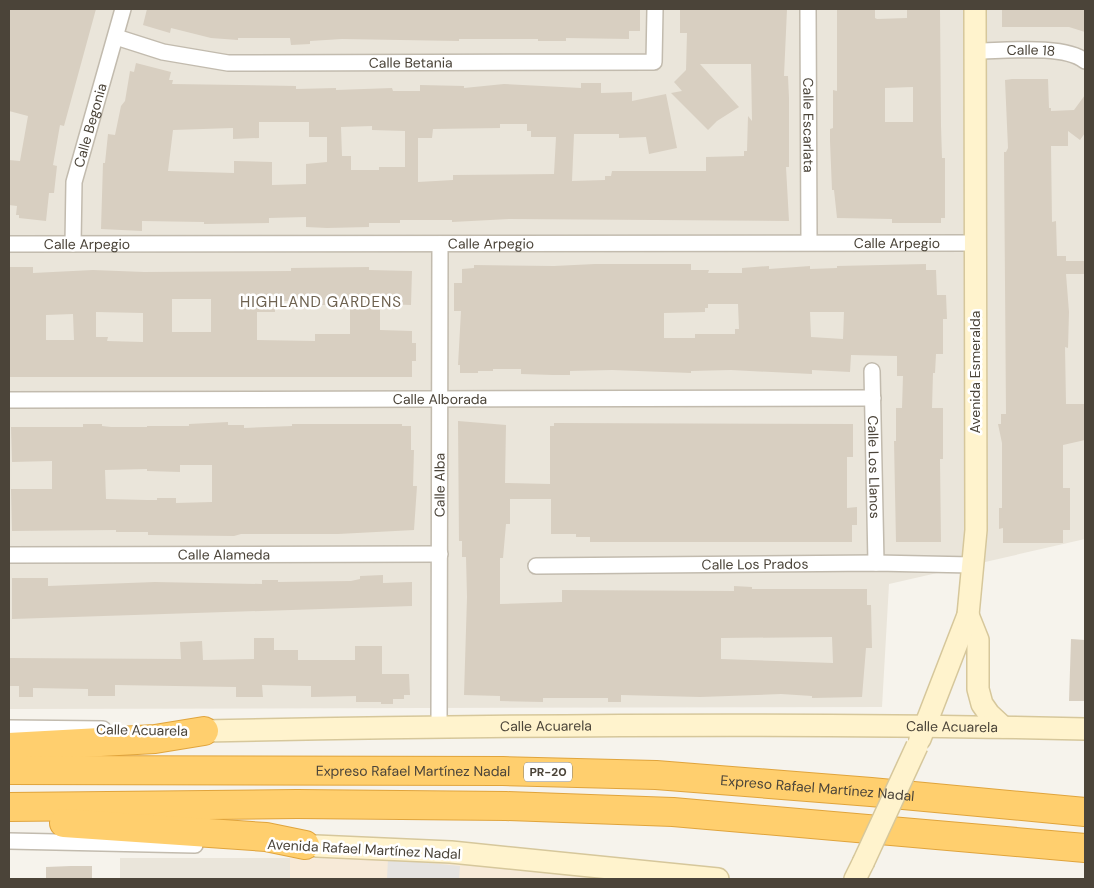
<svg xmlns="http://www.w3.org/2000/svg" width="1094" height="888" viewBox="0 0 1094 888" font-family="'DM Sans',sans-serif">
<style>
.residential{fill:#eae5da}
.commercial{fill:#f7ead8}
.parking{fill:#e5e3e0}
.building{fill:#d8cfc1;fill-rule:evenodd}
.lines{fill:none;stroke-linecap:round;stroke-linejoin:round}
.street-casing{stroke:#c2bbae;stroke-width:18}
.secondary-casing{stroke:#d6c79b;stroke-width:24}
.highway-casing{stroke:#e0a43c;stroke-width:30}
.street{stroke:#fff;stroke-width:15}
.secondary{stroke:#fff3cd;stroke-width:21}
.highway{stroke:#ffcf6e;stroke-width:28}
.secondary-bridge-casing{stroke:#d6c79b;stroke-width:24;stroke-linecap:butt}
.secondary-bridge{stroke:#fff3cd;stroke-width:21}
.labels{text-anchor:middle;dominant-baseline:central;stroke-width:5;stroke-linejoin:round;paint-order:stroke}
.shield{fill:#fff;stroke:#817c74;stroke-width:1}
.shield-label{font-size:12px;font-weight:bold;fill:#4b4439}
.street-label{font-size:14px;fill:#4b4439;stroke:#fff}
.neighbourhood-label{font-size:15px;letter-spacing:1px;fill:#6e6250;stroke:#fff}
</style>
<rect width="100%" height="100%" fill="#f6f3ec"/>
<!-- residential -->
<path class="residential" d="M9,9H1085V539L889,584L882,707L9,709Z
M120,858H290V879H120Z"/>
<!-- commercial -->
<path class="commercial" d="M290,858L388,859L550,872L601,879H290Z"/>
<!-- parking -->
<path class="parking" d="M388,859L460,866L459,879H387Z"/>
<!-- building -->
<path class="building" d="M9,9H96L64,126L60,125L53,165L57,166L54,193H49L46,221L19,218V215H16L17,206L9,205V160L20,161L28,116L9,111Z
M147,9H640V31H629V39L566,38V41H538V39H459V41L342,39L310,41V44L291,45L290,38H238V40L211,38L171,28L170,33L143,25Z
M680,9H787L784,76H788L789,98V167H786L789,221L509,219L452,222V220H400V223H369V227L327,228L306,227V217L269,218V223L204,224V222L142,221V231L101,229L103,163H105L108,134L115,135L121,106L125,101L130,71L134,72L136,63L171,72L169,80H173L172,84L296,86V89L336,88V90L392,88L393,91H420V85L464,86V88L504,84L581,88V83H601V93L632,92V101L666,94L677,148L649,154L646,137L619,138V134H574L572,181L605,180V176H611L612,171H706V157L744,156V151H747L748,116L752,121L751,64H700L739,107L717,121L708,130L671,93L682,91L674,82L686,70L687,33H680ZM259,122H309V137H327V162L306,164V184L272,185V162L234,161V173L168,171L173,130L233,128V139L259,138ZM500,124H527V131H531V137H556L554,174L453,175V180L418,182V138H432L433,129L500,128ZM372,126V130L405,131V167H379V170H351V156H342L341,127Z
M837,9H875V18L877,19L907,18V9H940L941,126L942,158H945V218H941V223H892V219L837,218L834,190H832L830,141V129L833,128V90L837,91ZM913,87V122H885V88Z
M1002,9H1085V32L1069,27H1002Z
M1012,79H1048L1049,108H1051V111L1074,110L1085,95V133L1080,140L1068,131V146H1051L1052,222L1056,221L1057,256H1066V261H1085V274H1066L1069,312L1068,348L1065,347L1066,404H1085V440L1063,445V488H1070V530H1063V543H1003V528L999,529V508H1002V443L998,424H1001V414H1006L1004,152H1006L1008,148L1005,80Z
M595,264H691V270H709L708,273H742V268L769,266V269L810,266V269L837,268V266L926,264V270H936L937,295H946L947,319H943V354H936L935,373H933L932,408H943V459H940L941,542H896L894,441H896V408H902L903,376H897V356L851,355L850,372L812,370V374L731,370L691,371V373L612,370L570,371V375H553L521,374V369H493V371H478V373H460V365H458L461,311H454V283H462V269L474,268V265L554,266ZM708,304H738L739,329H735V334H695V338H664V313L705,312V308H708ZM810,312H844L843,339L811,337Z
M9,267H33V273L93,270L144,272L291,271V268L369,267V270L412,271L411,305L380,304V330L412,331V343H416V361H412V377H9ZM172,299H211V332H172ZM281,301H315V305H350V334H315V341L257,340V312H275V306H281ZM96,312L143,313V342L107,341L108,337H96ZM73,314L74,340H46V315Z
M458,421L506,425L505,483L550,484V426H554V423L853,424V457H847V508L857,507V525H852V542H590V537H576V534H551V499H510V524H506L503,558H500V604L562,602V590L734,591V586L752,587V589H867V605H871L872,648H866L862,697L812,698V696L781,694L700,697L621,695V702H608V698H543V702L500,701V696L464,695L467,597L466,557H462V541H459ZM832,637L833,663L721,659V638Z
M228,422V425H244V428L292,426V424H402V426H411V450H414L413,486H417L414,530L338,534H241L234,536L148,535V532H116V530L12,531L11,489H52V461L12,462L11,427H83V424H102V426L111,427H147V426H189V424ZM180,465H212V502L176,503V498H157V500H147L106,499L105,470L147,469V471L180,472Z
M383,575V583L412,582V606L12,619V578H48V586L155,582L262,584V580H278V582L351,581L360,579V576Z
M254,638H274V650H298V660H355V646H382V674H409L410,695H404V699H393V704H381V702H356V696L311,697V686L262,685L263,697H236V687L115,685V696H88V689L33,688V697H19V686H9V658L181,659L180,642L202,641L203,660L254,659Z
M1071,639L1085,640V701H1069Z
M71,866H92V879H46V867Z"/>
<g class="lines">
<!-- street casing -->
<g class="street-casing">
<g id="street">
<path id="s1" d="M808,9L809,242"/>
<path id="s2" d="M116,37L163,52L228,63L654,62L655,9"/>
<path id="s3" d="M975,51C1002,51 1064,44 1085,61"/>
<path id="s4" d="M9,244L975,243"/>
<path id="s5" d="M73,244L74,182L123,9"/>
<path id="s6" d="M872,371L876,563"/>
<path id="s7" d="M9,400L873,398"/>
<path id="s8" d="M9,555L440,554"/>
<path id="s9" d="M536,566L876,563L972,565"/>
<path id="s10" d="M439,726L440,244"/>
<path d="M9,728L103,729"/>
<path d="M9,841L195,845"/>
</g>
</g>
<!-- secondary casing -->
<g class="secondary-casing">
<g id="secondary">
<path d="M968,615L978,640V689L982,704L989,714L1003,727"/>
<path id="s11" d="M204,731C498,725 792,722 1085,729"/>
<path d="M920,739L968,615L976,530L975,9"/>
<path d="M316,846L451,852L718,879"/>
<path d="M855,879L863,863"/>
</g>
</g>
<!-- highway casing -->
<g class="highway-casing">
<g id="highway">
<path d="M9,747L155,739L204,731"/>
<path id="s12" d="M9,770L503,771L656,775L871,792L1085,812"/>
<path d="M9,807L297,804L506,806L673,812L1085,848"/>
<path d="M64,823L266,837L305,845"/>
</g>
</g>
<!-- street -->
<use href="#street" class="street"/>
<!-- secondary -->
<use href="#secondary" class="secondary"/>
<!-- highway -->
<use href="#highway" class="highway"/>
<!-- secondary-bridge casing -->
<g class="secondary-bridge-casing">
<path id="secondary-bridge" d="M863,863L917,746"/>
</g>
<!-- secondary-bridge -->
<use href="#secondary-bridge" class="secondary-bridge"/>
</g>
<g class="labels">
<!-- shield labels -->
<rect class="shield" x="524" y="762.5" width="48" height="19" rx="4"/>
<g class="shield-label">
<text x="548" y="772">PR-20</text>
</g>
<!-- street labels -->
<g class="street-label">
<text stroke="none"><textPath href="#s3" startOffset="56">Calle 18</textPath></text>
<text stroke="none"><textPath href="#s2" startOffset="298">Calle Betania</textPath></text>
<text stroke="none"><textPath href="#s5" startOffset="121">Calle Begonia</textPath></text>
<text stroke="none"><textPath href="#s1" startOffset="116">Calle Escarlata</textPath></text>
<text stroke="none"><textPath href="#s4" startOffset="888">Calle Arpegio</textPath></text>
<text stroke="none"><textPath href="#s4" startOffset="78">Calle Arpegio</textPath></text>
<text stroke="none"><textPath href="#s4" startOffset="482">Calle Arpegio</textPath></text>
<text transform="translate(975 372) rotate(-90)">Avenida Esmeralda</text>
<text stroke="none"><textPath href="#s7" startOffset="431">Calle Alborada</textPath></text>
<text stroke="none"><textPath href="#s6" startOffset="96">Calle Los Llanos</textPath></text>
<text stroke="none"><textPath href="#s10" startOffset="241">Calle Alba</textPath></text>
<text stroke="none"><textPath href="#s8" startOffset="215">Calle Alameda</textPath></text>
<text stroke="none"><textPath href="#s9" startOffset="219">Calle Los Prados</textPath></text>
<text stroke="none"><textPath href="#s11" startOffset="342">Calle Acuarela</textPath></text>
<text stroke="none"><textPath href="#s11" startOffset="748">Calle Acuarela</textPath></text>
<text transform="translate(142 730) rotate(1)">Calle Acuarela</text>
<text stroke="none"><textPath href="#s12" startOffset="404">Expreso Rafael Martínez Nadal</textPath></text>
<text stroke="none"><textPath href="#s12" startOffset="809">Expreso Rafael Martínez Nadal</textPath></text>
<text transform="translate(364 849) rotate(3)">Avenida Rafael Martínez Nadal</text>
</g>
<!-- neighbourhood labels -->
<g class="neighbourhood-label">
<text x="321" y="302">HIGHLAND GARDENS</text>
</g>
</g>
<!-- border -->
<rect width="1094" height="888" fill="none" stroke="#4b4439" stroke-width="20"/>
</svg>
